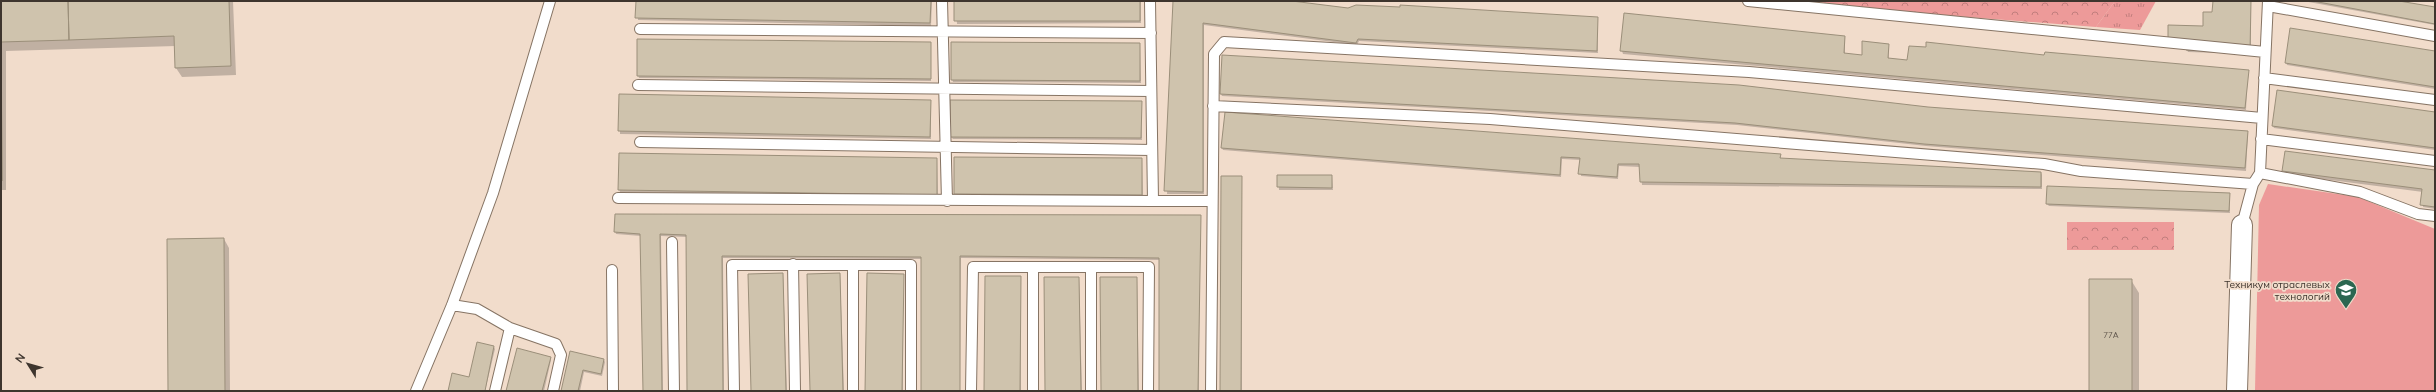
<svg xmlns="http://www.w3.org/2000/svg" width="2436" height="392" viewBox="0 0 2436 392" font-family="Mulish,sans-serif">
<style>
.grass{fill:url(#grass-tufts)}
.forest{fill:url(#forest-crowns)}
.pitch{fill:#ed9a99}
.shadow{fill:#0003}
.building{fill:#cfc3ad;stroke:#9b8f7a}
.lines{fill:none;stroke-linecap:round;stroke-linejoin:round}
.service-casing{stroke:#867464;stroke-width:12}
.minor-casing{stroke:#867464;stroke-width:22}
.service{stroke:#fff;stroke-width:10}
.minor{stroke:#fff;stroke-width:20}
.labels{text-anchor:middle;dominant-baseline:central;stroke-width:3.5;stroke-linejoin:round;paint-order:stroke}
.number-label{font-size:8px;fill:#62584e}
.poi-label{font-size:10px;fill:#3e352e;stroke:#f1dccb;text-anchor:end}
</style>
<defs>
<pattern id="grass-tufts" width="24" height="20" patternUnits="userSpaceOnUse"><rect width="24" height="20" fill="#ed9a99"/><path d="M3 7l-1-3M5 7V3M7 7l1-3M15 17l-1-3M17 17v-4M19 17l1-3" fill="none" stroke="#c17e7d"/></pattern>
<pattern id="forest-crowns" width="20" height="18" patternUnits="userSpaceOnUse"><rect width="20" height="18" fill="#ed9a99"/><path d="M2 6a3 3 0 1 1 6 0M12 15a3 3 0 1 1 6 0" fill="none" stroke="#c17e7d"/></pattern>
</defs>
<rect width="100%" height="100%" fill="#f1dccb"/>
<!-- grass -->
<path class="grass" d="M2115,1H2156L2140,30L2096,27Z"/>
<!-- forest -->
<path class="forest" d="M1805,1H2115L2096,27L1929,14Z
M2067,222H2174V250H2067Z"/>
<!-- pitch -->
<path class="pitch" d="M2268,184L2358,197L2435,229V391H2255L2259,205Z"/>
<!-- shadow -->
<path class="shadow" d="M1,1H233L236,75L182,77L176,68V46L6,51V190H1Z
M637,1H932L931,26L638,20Z
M955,1H1141V23L957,24Z
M1174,1H1284L1348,9L1597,18L1598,53L1359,41L1357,45L1204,25V194H1167Z
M2214,1H2251V54L2188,52L2187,50L2213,13Z
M2303,1H2393L2435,9V25Z
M1845,37V54L1863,56L1888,45L1889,59L1908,61L2045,56L2248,71L2246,110L1623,54L1622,51Z
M930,43L931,81L639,78L638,75Z
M1140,44L1141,83L953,82L952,79Z
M2435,52V89L2287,65L2286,62Z
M1221,94L1928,108L2247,132L2248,134L2246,171L1926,146L1737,125L1222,96Z
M620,95L931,101V139L620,134Z
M1141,102L1142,140L953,139L951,137Z
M2435,113V150L2274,128L2273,126Z
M1222,148L1780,155L1781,159L2041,172L2042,175V189L1642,185L1640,167L1619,166L1618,179L1581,176V160L1562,159L1561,177L1223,150Z
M2286,152L2435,171V209L2423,207V192L2285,174Z
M937,159L938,197L620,192L619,189Z
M1142,159L1143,197L956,196L955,193Z
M1278,176H1332L1333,190H1279Z
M1242,177V391H1221Z
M2229,194L2230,213L2049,206L2047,204Z
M1200,216L1199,391H1160V260L961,258L960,391H922V259L723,258L724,391H688L687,237L661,236L663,391H643L641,236L616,234L615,231Z
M224,239L229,248L230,391H169Z
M783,274L787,391H752Z
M840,274L844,391H810Z
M903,275V391H866Z
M1020,277L1021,391H985Z
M1079,278L1082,391H1046Z
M1137,278L1139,391H1102Z
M2131,280L2139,293V391H2090Z
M494,347L495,349L485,391H449L470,378Z
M571,352L604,360L605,362L602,376L584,372L580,391H562Z
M550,358L551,360L544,391H507Z"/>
<!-- building -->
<path class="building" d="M1,1H68L69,40L1,42L2,181Z
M68,1H229L231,66L175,68L174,36L69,40Z
M636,1H931L930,23L635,18Z
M954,1H1140V21H954Z
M1173,1H1292L1348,8L1356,5L1400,7V5L1598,17L1597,51L1358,39L1356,43L1203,23V192L1164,191Z
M2213,1H2251L2250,52L2186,50V46L2168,45V25L2203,26V12H2212Z
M2313,1H2399L2435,7V24Z
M1624,13L1845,36L1844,53L1862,55V41L1889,44L1888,58L1907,60L1909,46L1926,47V42L2044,55L2045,52L2249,70L2245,108L1620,51Z
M2290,28L2435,51V87L2285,63Z
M637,39L931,42V79L637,76Z
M951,42L1140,43V81L951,80Z
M1222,55L1739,85L1928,107L2248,131L2245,168L1924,144L1735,123L1220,94Z
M2277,90L2435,112V148L2272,126Z
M619,94L931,100L930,137L618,131Z
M950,100L1142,101L1141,138L950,137Z
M1225,112L1781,154L1780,158L2041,172V187L1640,182L1639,164H1618L1617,177L1578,174L1580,158L1561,157L1560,175L1221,148Z
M2285,151L2435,170V207L2420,205L2422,189L2282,171Z
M619,153L937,158V195L618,190Z
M954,157L1142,158V195L954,194Z
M1277,175H1332V188L1277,187Z
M1221,176H1242L1241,391H1220Z
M2047,186L2230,193L2229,211L2046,204Z
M615,214L1201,215L1198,391H1159V258L960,256V391H921V257L722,256L723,391H687L686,235L660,234L662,391H643L640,234L614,232Z
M224,238L225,391H168L167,239Z
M783,273L786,391H751L748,274Z
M840,273L843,391H810L807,274Z
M867,273L904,274L902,391H865Z
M985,276H1021L1020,391H984Z
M1044,277H1079L1081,391H1045Z
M1100,277H1137L1138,391H1101Z
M2089,279H2132V391H2089Z
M477,342L494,346L485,391H448L452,373L469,377Z
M517,348L551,357L542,391H506Z
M570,351L604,359L601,374L583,370L578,391H561Z"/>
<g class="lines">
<!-- service casing -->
<g class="service-casing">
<path id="service" d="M942,1L947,201
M1748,1L2265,52
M2268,6L2435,36
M640,29L1151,33
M2264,78L2435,100
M638,85L1151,91
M1213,106L1490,119L2044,164L2081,171L2253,184
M2261,139L2435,161
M640,142L1152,150
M2260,173L2360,192L2418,214L2435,216
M618,198L1153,201L1150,1
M1153,201H1212
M2242,225L2253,184L2260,173L2268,1
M672,242L674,391
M793,264L795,391
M853,265V391
M612,270L613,391
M452,305L477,309L510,328L495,391
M510,328L556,344L561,355L553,391
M416,391L452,305L493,193L550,1
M734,391L732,265H911V391
M971,391L973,267H1149L1148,391
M1033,391V267
M1091,391V267
M1211,391L1214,54L1224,42L1749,72L2262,118"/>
</g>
<!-- minor casing -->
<g class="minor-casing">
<path id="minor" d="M2237,391L2242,225"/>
</g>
<!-- service -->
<use href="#service" class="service"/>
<!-- minor -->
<use href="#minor" class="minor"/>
</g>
<!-- icons -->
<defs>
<g id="university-pin" transform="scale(1.15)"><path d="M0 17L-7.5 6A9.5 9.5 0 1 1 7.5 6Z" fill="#2c6751" stroke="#f1dccb"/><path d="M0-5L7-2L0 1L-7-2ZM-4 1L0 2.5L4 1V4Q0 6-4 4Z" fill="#fff"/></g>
</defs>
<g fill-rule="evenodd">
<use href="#university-pin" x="2346" y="290"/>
</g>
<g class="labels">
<!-- number labels -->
<g class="number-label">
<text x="2111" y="335">77А</text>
</g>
<!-- poi labels -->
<g class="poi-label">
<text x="2330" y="284">Техникум отраслевых<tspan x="2330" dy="12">технологий</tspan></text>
</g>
</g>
<!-- border -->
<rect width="2436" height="392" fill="none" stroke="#3e352e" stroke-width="4"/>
<!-- north arrow -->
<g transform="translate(28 364) rotate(307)" stroke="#f1dccb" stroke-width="3" paint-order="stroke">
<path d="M0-3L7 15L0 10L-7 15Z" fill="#3e352e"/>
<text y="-6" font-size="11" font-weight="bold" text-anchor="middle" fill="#3e352e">N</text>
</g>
</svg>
